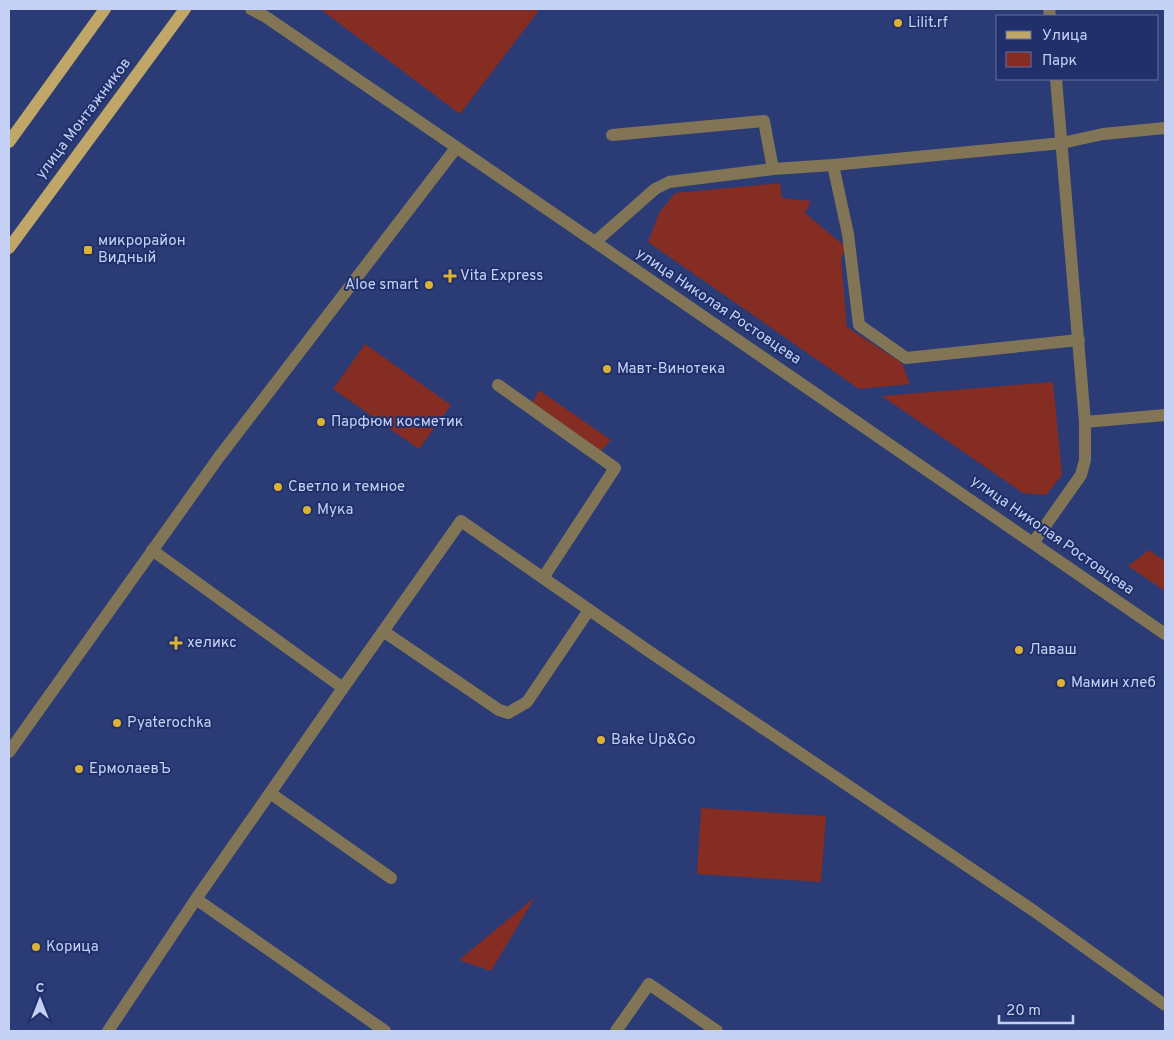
<svg xmlns="http://www.w3.org/2000/svg" width="1174" height="1040" viewBox="0 0 1174 1040" font-family="Overpass,sans-serif">
<style>
.green{fill:#852c23}
.lines{fill:none;stroke-linecap:round;stroke-linejoin:round}
.minor{stroke:#817556;stroke-width:12}
.major{stroke:#c0a767;stroke-width:12}
.poi-dot{fill:#dcb233;stroke:#21306a;stroke-width:2}
.labels{text-anchor:middle;dominant-baseline:central;stroke-width:4;stroke-linejoin:round;paint-order:stroke}
.poi-label{font-size:15px;fill:#c4d1f5;stroke:#21306a;text-anchor:start}
.street-label{font-size:15px;fill:#c4d1f5;stroke:#21306a}
</style>
<rect width="100%" height="100%" fill="#2a3b76"/>
<!-- green -->
<path class="green" d="M320,9H540L460,114Z
M780,183L782,198L811,201L805,213L846,247L841,259L847,327L902,363L910,384L859,389L648,242L659,213L675,193Z
M365,344L451,405L419,449L333,389Z
M1053,382L1062,475L1046,495L1023,493L882,396Z
M539,390L611,440L601,451L532,403Z
M1149,550L1165,561V591L1128,566Z
M701,808L826,816L821,882L697,874Z
M535,897L491,971L459,960Z"/>
<g class="lines">
<!-- minor -->
<path class="minor" d="M251,9L266,17L595,242L1165,634
M1049,9L1050,16
M612,135L764,121L773,169
M833,165L848,234L859,325L906,358L1079,340
M595,242L655,189L669,182L773,169L833,165L1062,143L1103,134L1165,128
M498,385L615,468L543,578
M1085,422L1165,415
M1033,543L1081,475L1085,460V422L1056,79
M152,550L343,688L461,521L650,652L1034,911L1165,1005
M383,631L499,710L508,713L527,702L589,610
M9,752L219,457L456,148
M270,793L343,688
M196,899L270,793L391,878
M108,1031L196,899L385,1031
M616,1031L649,984L717,1031"/>
<!-- major -->
<path class="major" d="M9,142L105,9
M9,248L185,9"/>
</g>
<!-- markers -->
<g class="poi-dot">
<circle cx="898" cy="23" r="5"/>
<rect x="83" y="245" width="10" height="10" rx="2.5"/>
<path d="M447.5 268.5h5v5h5v5h-5v5h-5v-5h-5v-5h5z"/>
<circle cx="429" cy="285" r="5"/>
<circle cx="607" cy="369" r="5"/>
<circle cx="321" cy="422" r="5"/>
<circle cx="278" cy="487" r="5"/>
<circle cx="307" cy="510" r="5"/>
<path d="M173.5 635.5h5v5h5v5h-5v5h-5v-5h-5v-5h5z"/>
<circle cx="1019" cy="650" r="5"/>
<circle cx="1061" cy="683" r="5"/>
<circle cx="117" cy="723" r="5"/>
<circle cx="601" cy="740" r="5"/>
<circle cx="79" cy="769" r="5"/>
<circle cx="36" cy="947" r="5"/>
</g>
<g class="labels">
<!-- poi labels -->
<g class="poi-label">
<text x="908" y="23">Lilit.rf</text>
<text x="98" y="241">микрорайон<tspan x="98" dy="17">Видный</tspan></text>
<text x="460" y="276">Vita Express</text>
<text x="419" y="285" text-anchor="end">Aloe smart</text>
<text x="617" y="369">Мавт-Винотека</text>
<text x="331" y="422">Парфюм косметик</text>
<text x="288" y="487">Светло и темное</text>
<text x="317" y="510">Мука</text>
<text x="187" y="643">хеликс</text>
<text x="1029" y="650">Лаваш</text>
<text x="1071" y="683">Мамин хлеб</text>
<text x="127" y="723">Pyaterochka</text>
<text x="611" y="740">Bake Up&amp;Go</text>
<text x="89" y="769">ЕрмолаевЪ</text>
<text x="46" y="947">Корица</text>
</g>
<!-- street labels -->
<g class="street-label">
<text transform="translate(84 119) rotate(-53)">улица Монтажников</text>
<text transform="translate(718 307) rotate(34)">улица Николая Ростовцева</text>
<text transform="translate(1052 536) rotate(35)">улица Николая Ростовцева</text>
</g>
</g>
<!-- border -->
<rect width="1174" height="1040" fill="none" stroke="#c4d1f5" stroke-width="20"/>
<!-- legend -->
<rect x="996" y="15" width="162" height="65" fill="#21306a" stroke="#6270a2"/>
<rect x="1006" y="31" width="25" height="8" fill="#c0a767" stroke="#6270a2"/>
<text x="1042" y="40" font-size="15" fill="#c4d1f5">Улица</text>
<rect x="1006" y="52" width="25" height="15" fill="#852c23" stroke="#6270a2"/>
<text x="1042" y="65" font-size="15" fill="#c4d1f5">Парк</text>
<!-- north arrow -->
<g transform="translate(40 1000)" stroke="#21306a" stroke-width="4" paint-order="stroke">
<path d="M0-4L9 19L0 12L-9 19Z" fill="#c4d1f5"/>
<text y="-8" font-size="14" font-weight="bold" text-anchor="middle" fill="#c4d1f5">С</text>
</g>
<!-- scale -->
<path d="M999 1015v8h74v-8" fill="none" stroke="#c4d1f5" stroke-width="2.5"/>
<text x="1006" y="1015" font-size="15" fill="#c4d1f5" stroke="#21306a" stroke-width="4" paint-order="stroke">20 m</text>
</svg>
